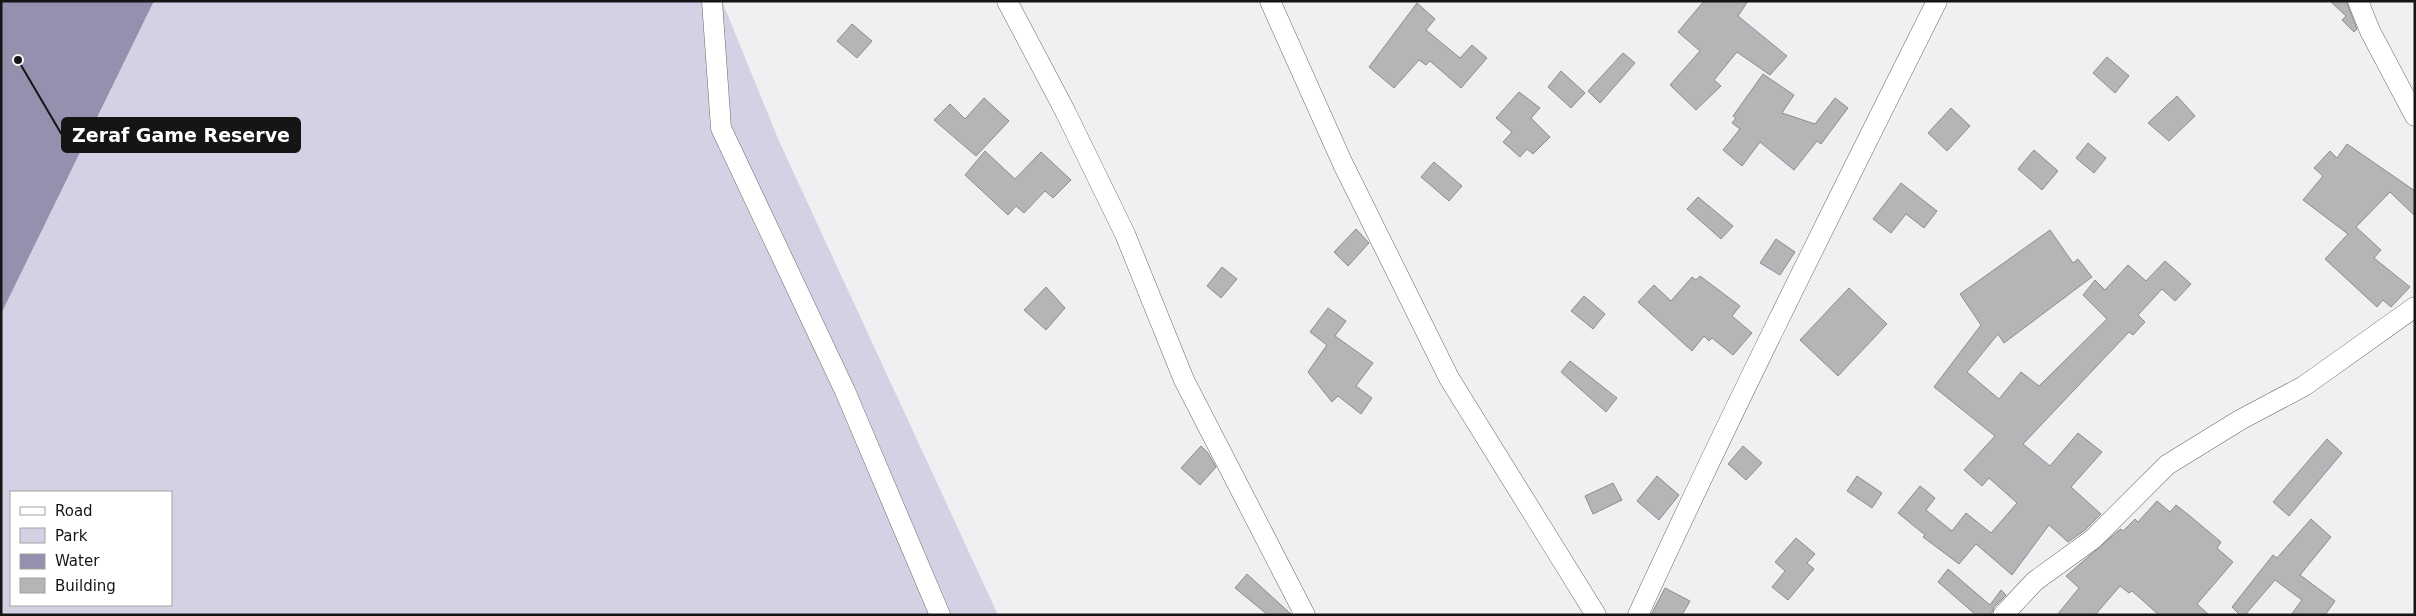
<svg xmlns="http://www.w3.org/2000/svg" width="2416" height="616" viewBox="0 0 2416 616" font-family="'DejaVu Sans',sans-serif">
<style>
.green{fill:#d3d2e4;fill-rule:evenodd}
.water{fill:#9391ad}
.building{fill:#b5b5b8;stroke:#8d8d90}
.lines{fill:none;stroke-linecap:round;stroke-linejoin:round}
.street-casing{stroke:#6a6a6d;stroke-width:21}
.street{stroke:#fff;stroke-width:20}
.leader{fill:none;stroke:#151516;stroke-width:2}
.callout-dot{fill:#151516;stroke:#fff;stroke-width:2}
.callout{fill:#151516;stroke:#151516;stroke-width:2}
.callout-label{font-size:19px;text-anchor:middle;font-weight:bold;fill:#fff}
</style>
<rect width="100%" height="100%" fill="#f0f0f3"/>
<!-- green -->
<path class="green" d="M154,1H722L779,141L998,615H1V314ZM11,492H171V605H11Z"/>
<!-- water -->
<path class="water" d="M1,1H154L1,314Z"/>
<!-- building -->
<path class="building" d="M1704,1H1748L1738,16L1787,56L1770,75L1737,52L1714,80L1721,86L1696,110L1670,85L1700,51L1678,32Z
M2330,1H2346L2357,29L2354,32L2342,20L2346,16Z
M1417,3L1435,19L1426,30L1460,58L1472,45L1487,58L1461,88L1430,61L1426,65L1419,60L1394,88L1369,67Z
M852,24L872,41L857,58L837,41Z
M1623,53L1635,63L1600,103L1588,91Z
M2107,57L2129,76L2115,93L2093,73Z
M1561,71L1585,93L1571,108L1548,87Z
M1763,74L1794,95L1782,113L1815,124L1835,98L1848,108L1821,144L1817,141L1794,170L1760,142L1742,166L1723,150L1740,129L1732,123L1736,118L1733,116Z
M1519,92L1540,108L1531,118L1550,137L1533,154L1527,149L1520,157L1503,142L1512,132L1496,118Z
M2177,96L2195,116L2169,141L2148,123Z
M984,98L1009,121L976,156L934,120L950,104L965,119Z
M1951,108L1970,126L1947,151L1928,133Z
M2088,143L2106,158L2094,173L2076,158Z
M2347,144L2415,191V216L2390,192L2356,227L2381,250L2374,258L2410,287L2391,307L2383,300L2377,307L2325,259L2348,234L2303,200L2323,176L2314,168L2330,151L2337,158Z
M2034,150L2058,171L2042,190L2018,169Z
M985,151L1015,179L1041,152L1071,180L1053,198L1045,191L1024,213L1016,206L1008,215L965,175Z
M1434,162L1462,186L1449,201L1421,177Z
M1901,183L1937,211L1924,228L1906,214L1891,233L1873,219Z
M1698,197L1733,226L1721,239L1687,209Z
M1356,229L1369,243L1348,266L1334,252Z
M2050,230L2073,263L2078,259L2092,277L2004,343L1998,334L1967,372L1999,399L2021,372L2039,386L2107,319L2083,295L2095,280L2105,290L2128,265L2146,281L2165,261L2191,284L2175,301L2162,289L2138,315L2145,322L2133,335L2129,332L2023,444L2050,466L2078,433L2102,452L2071,487L2101,514L2085,530L2068,542L2049,525L2012,575L1976,544L1959,564L1923,537L1925,535L1898,513L1920,486L1935,498L1926,510L1952,531L1966,513L1991,533L2017,503L1989,478L1982,486L1964,470L1995,436L1934,387L1981,325L1960,294Z
M1776,239L1795,252L1780,275L1760,263Z
M1222,267L1237,279L1221,298L1207,286Z
M1700,276L1740,306L1732,316L1752,333L1733,355L1712,338L1709,341L1704,336L1692,351L1638,302L1654,285L1671,301L1692,277L1696,280Z
M1046,287L1065,308L1046,330L1024,310Z
M1849,288L1887,324L1838,376L1800,340Z
M1584,296L1605,314L1593,329L1571,311Z
M1328,308L1346,321L1335,336L1373,363L1356,386L1372,398L1361,414L1338,396L1332,402L1308,372L1327,345L1310,332Z
M1570,361L1617,398L1606,412L1561,372Z
M2327,439L2342,453L2289,516L2273,502Z
M1201,446L1208,453L1216,467L1200,485L1181,468Z
M1743,446L1762,463L1746,480L1728,464Z
M1657,476L1679,495L1659,520L1637,501Z
M1857,476L1882,493L1872,508L1847,491Z
M1613,483L1622,500L1593,514L1585,496Z
M2157,501L2170,512L2176,505L2190,516L2221,542L2217,548L2233,562L2197,604L2209,615H2159L2132,591L2129,593L2120,586L2095,615H2057L2079,588L2066,576L2118,531L2121,529L2123,531L2135,519L2138,522Z
M2311,519L2331,537L2300,575L2335,601L2325,615H2291L2302,600L2275,580L2245,615H2240L2232,607L2273,555L2277,558Z
M1796,538L1815,554L1807,563L1814,569L1788,600L1772,587L1785,571L1775,562Z
M1948,569L1990,605L2001,590L2006,595L1994,607L1991,615H1976L1938,582Z
M1247,574L1292,615H1268L1235,588Z
M1665,588L1690,601L1682,615H1651Z"/>
<g class="lines">
<!-- street casing -->
<g class="street-casing">
<path id="street" d="M712,1L721,128L845,391L940,615
M1007,1L1065,111L1125,234L1184,380L1305,615
M1270,1L1343,164L1449,378L1596,615
M2358,1L2370,31L2415,116
M1638,615C1733,408 1835,205 1937,1
M2003,615L2035,581L2093,539L2167,465L2240,420L2304,386L2415,307"/>
</g>
<!-- street -->
<use href="#street" class="street"/>
</g>
<!-- callouts -->
<path class="leader" d="M18 60L62 135"/>
<circle class="callout-dot" cx="18" cy="60" r="5"/>
<rect class="callout" x="62" y="118" width="238" height="34" rx="5"/>
<g class="callout-label">
<text x="181" y="142">Zeraf Game Reserve</text>
</g>
<!-- border -->
<rect width="2416" height="616" fill="none" stroke="#151516" stroke-width="5"/>
<!-- legend -->
<rect x="10" y="491" width="162" height="115" fill="#ffffff" stroke="#a1a1a2"/>
<rect x="20" y="507" width="25" height="8" fill="#ffffff" stroke="#a1a1a2"/>
<text x="55" y="516" font-size="15" fill="#151516">Road</text>
<rect x="20" y="528" width="25" height="15" fill="#d3d2e4" stroke="#a1a1a2"/>
<text x="55" y="541" font-size="15" fill="#151516">Park</text>
<rect x="20" y="554" width="25" height="15" fill="#9391ad" stroke="#a1a1a2"/>
<text x="55" y="566" font-size="15" fill="#151516">Water</text>
<rect x="20" y="578" width="25" height="15" fill="#b5b5b8" stroke="#a1a1a2"/>
<text x="55" y="591" font-size="15" fill="#151516">Building</text>
</svg>
